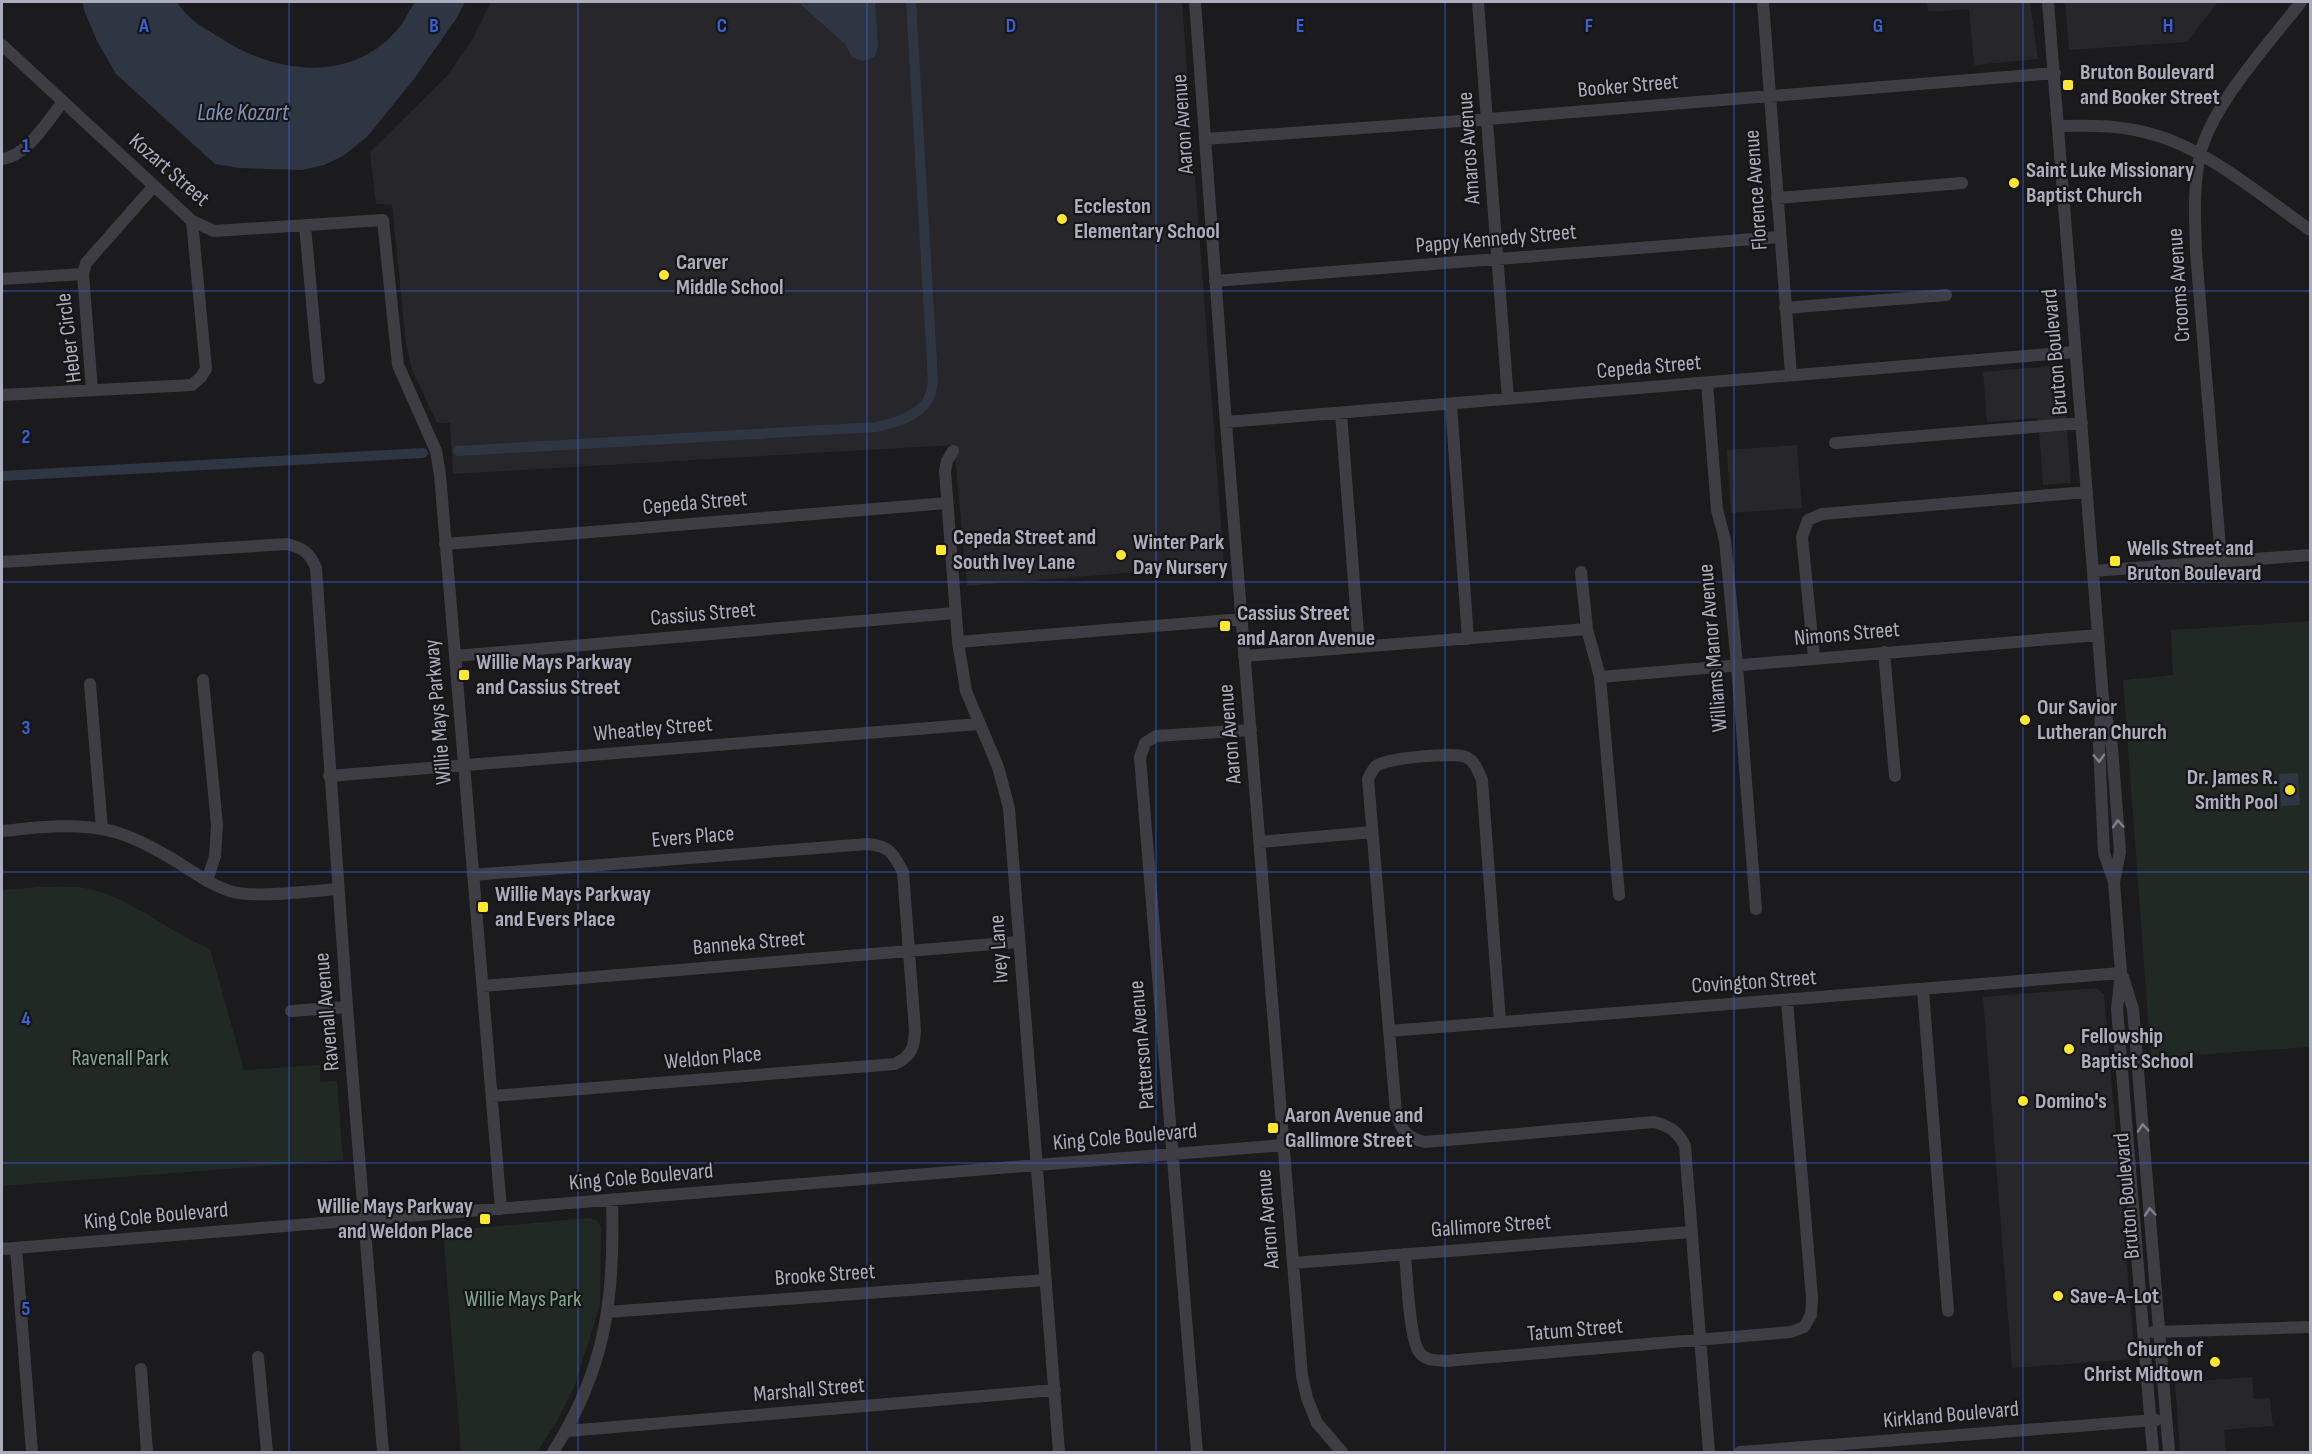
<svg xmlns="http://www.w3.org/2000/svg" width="2312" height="1454" viewBox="0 0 2312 1454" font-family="'Sofia Sans Condensed',sans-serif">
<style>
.built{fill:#27262a}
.green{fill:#202923}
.water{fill:#2f3643}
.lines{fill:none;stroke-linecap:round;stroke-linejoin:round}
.canal{stroke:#2f3643;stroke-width:10}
.minor{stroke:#3e3d44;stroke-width:12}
.oneway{stroke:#80818d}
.grid{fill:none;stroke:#3a61d3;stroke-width:1.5;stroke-opacity:0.55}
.poi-dot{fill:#fee731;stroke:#161518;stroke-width:2}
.labels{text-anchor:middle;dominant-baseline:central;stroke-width:4.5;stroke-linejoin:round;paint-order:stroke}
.poi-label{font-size:22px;font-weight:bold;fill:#acaebd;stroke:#161518;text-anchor:start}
.street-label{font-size:22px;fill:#acaebd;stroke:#161518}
.park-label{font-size:22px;fill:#82a98d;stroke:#161518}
.water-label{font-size:24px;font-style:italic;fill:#8293ba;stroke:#161518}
.grid-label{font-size:20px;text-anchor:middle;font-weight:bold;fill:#3a61d3;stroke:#161518;stroke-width:4.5;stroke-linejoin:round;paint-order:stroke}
</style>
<rect width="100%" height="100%" fill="#1b1a1d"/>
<!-- built -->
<path class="built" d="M491,2H1182L1224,565L967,586L954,445L453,474L450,423H437L412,370L406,344L392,205L376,204L370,152L447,76L473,38Z
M1927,2H2030L2038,59L1974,65L1969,9L1928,12Z
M2065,2H2218L2187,42L2069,50Z
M2062,365L2071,483L2043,485L2038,418L1987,422L1983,372Z
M1797,445L1802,508L1731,513L1727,450Z
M2096,988L2104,994L2135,1359L2012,1368L1983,997Z
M2252,1377L2254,1399L2270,1398L2273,1426L2224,1430L2226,1452H2180L2175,1383Z"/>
<!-- green -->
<path class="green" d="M2310,621V1047L2151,1058L2123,680L2173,675L2171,630Z
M39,887C60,887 84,885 104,893C141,907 173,933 210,949L244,1070L320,1065V1082L337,1081L343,1160L2,1186V890Z
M588,1218L597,1220L601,1227L600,1305L575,1385L556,1423L537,1452H461L443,1231Z"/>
<!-- water -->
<path class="water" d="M83,2H177C189,21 203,27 222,39C278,75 356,84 401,25C406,18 410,9 415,2H465L456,19L414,79L367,137L343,156L324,165L302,170L239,168L215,164L116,74L97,41L84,10Z
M798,2H875L878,45L875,57L863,61L852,57L846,45Z
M2298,773L2300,805L2281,806L2279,774Z"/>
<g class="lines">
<!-- canal -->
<path class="canal" d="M458,451L876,427C895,423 917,417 928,400C931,395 932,386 933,381L911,2
M2,476L423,453"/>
<!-- minor -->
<path class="minor" d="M1195,2L1226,424L1302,1376L1307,1398L1317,1423L1342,1452
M1478,2L1508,399
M1763,2L1791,375
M2048,2L2103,699L2112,747L2120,852L2114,882
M2,45L192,221L214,231L383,220L398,365L436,451L440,475L501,1209
M2058,126C2092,125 2125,125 2158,136C2209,151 2266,199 2310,230
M1205,139L1488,119L2055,73
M2,159C26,157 47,122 62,103
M1777,198L1962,183
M305,226L319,378
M2,279L83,274
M1215,281L1780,237
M1785,308L1946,295
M1707,383L1717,510L1725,540L1737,665L1756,909
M92,390L83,274L86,263L153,187
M2,395L192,385L201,377L206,369L192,221
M1451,404L1468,639
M1341,413L1359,647
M1226,422L2075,352
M1835,443L2082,423
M953,451L947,461L945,471L958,642L966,691L998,767L1009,808L1059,1452
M445,544L947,503
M2221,560L2196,252C2195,220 2193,187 2200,155C2211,106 2270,42 2301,2
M2,562L287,544C303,548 310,553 316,568L347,1007L383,1452
M2093,571L2310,555
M1581,572L1587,629L1600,677L1619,895
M958,642L1242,619
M1884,652L1895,776
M455,656L955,613
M1244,656L1587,629
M1814,658L1802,537L1808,520L1822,514L2087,492
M1600,677L2098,635
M203,680L217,825L215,856L207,881
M90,684L102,829
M2101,715L2099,745L2104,853L2114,882L2121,973L2117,1009L2153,1452
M329,776L979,724
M2,831C34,828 69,823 102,829C126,833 148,845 169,857C190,869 209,885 233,892C256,898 312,891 338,889
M1260,842L1372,832
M473,875L868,844C891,847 892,852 903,872L915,1031C914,1049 911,1056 895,1064L492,1096
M2123,977L2133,1009L2169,1452
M483,986L1019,942
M1923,990L1948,1311
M291,1011L347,1007
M1500,1022L1482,780C1478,771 1475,761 1466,757C1454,752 1385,758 1376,766C1373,769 1370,775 1368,779L1396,1113C1401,1130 1407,1138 1425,1142L1654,1122C1669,1126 1678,1131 1685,1146L1709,1452
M1389,1031L2121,973
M16,1248L32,1452
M2,1249L1284,1145
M1405,1254C1407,1275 1409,1337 1419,1352C1425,1361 1436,1360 1445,1361L1791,1332L1804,1327L1811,1315L1812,1298L1787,1001
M1293,1263L1692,1232
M608,1312L1046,1280
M2153,1332L2310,1327
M258,1357L267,1452
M141,1369L147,1452
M567,1431L1055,1390
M553,1452C606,1369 615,1297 612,1200
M1197,1452L1140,757L1145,743L1156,736L1251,730
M1740,1452L2156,1420"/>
</g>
<!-- one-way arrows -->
<defs><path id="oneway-chevron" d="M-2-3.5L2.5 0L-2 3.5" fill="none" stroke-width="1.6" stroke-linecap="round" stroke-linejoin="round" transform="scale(1.5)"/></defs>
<g class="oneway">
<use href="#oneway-chevron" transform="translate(2099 758) rotate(88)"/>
<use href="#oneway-chevron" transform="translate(2118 824) rotate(-94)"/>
<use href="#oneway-chevron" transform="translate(2143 1128) rotate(-95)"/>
<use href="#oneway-chevron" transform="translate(2150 1212) rotate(-95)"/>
</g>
<!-- grid -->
<path class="grid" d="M289,2V1452M578,2V1452M867,2V1452M1156,2V1452M1445,2V1452M1734,2V1452M2023,2V1452M2,291H2310M2,582H2310M2,872H2310M2,1163H2310"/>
<!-- markers -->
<g class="poi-dot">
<rect x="2062" y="79" width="12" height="12" rx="3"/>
<circle cx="2014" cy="183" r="6"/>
<circle cx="1062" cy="219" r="6"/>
<circle cx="664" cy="275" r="6"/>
<rect x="935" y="544" width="12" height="12" rx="3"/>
<circle cx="1121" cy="555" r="6"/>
<rect x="2109" y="555" width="12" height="12" rx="3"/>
<rect x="1219" y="620" width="12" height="12" rx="3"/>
<rect x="458" y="669" width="12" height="12" rx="3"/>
<circle cx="2025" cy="720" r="6"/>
<circle cx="2290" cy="790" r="6"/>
<rect x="477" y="901" width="12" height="12" rx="3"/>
<circle cx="2069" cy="1049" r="6"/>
<circle cx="2023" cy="1101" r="6"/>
<rect x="1267" y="1122" width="12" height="12" rx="3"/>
<rect x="479" y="1213" width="12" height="12" rx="3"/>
<circle cx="2058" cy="1296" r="6"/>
<circle cx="2215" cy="1362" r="6"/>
</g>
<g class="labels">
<!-- poi labels -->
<g class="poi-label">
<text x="2080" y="72">Bruton Boulevard<tspan x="2080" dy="25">and Booker Street</tspan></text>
<text x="2026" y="170">Saint Luke Missionary<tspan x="2026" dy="25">Baptist Church</tspan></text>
<text x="1074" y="206">Eccleston<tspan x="1074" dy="25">Elementary School</tspan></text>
<text x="676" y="262">Carver<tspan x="676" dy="25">Middle School</tspan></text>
<text x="953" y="537">Cepeda Street and<tspan x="953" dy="25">South Ivey Lane</tspan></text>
<text x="1133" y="542">Winter Park<tspan x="1133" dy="25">Day Nursery</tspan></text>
<text x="2127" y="548">Wells Street and<tspan x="2127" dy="25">Bruton Boulevard</tspan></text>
<text x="1237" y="613">Cassius Street<tspan x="1237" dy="25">and Aaron Avenue</tspan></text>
<text x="476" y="662">Willie Mays Parkway<tspan x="476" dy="25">and Cassius Street</tspan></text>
<text x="2037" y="707">Our Savior<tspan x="2037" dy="25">Lutheran Church</tspan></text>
<text x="2278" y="777" text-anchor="end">Dr. James R.<tspan x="2278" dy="25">Smith Pool</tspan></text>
<text x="495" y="894">Willie Mays Parkway<tspan x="495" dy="25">and Evers Place</tspan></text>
<text x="2081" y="1036">Fellowship<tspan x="2081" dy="25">Baptist School</tspan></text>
<text x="2035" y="1101">Domino's</text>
<text x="1285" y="1115">Aaron Avenue and<tspan x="1285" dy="25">Gallimore Street</tspan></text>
<text x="473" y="1206" text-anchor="end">Willie Mays Parkway<tspan x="473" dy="25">and Weldon Place</tspan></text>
<text x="2070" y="1296">Save-A-Lot</text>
<text x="2203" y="1349" text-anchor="end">Church of<tspan x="2203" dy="25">Christ Midtown</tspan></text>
</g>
<!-- street labels -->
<g class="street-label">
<text transform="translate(1628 86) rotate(-5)">Booker Street</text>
<text transform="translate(1183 124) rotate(-94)">Aaron Avenue</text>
<text transform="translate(1469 148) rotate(-94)">Amaros Avenue</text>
<text transform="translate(169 170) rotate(41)">Kozart Street</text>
<text transform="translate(1756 190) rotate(-94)">Florence Avenue</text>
<text transform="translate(1496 239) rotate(-5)">Pappy Kennedy Street</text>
<text transform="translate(2179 285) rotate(-94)">Crooms Avenue</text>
<text transform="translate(69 338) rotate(-97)">Heber Circle</text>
<text transform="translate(2055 352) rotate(-95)">Bruton Boulevard</text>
<text transform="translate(1649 367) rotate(-5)">Cepeda Street</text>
<text transform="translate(695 503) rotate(-5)">Cepeda Street</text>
<text transform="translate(703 614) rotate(-5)">Cassius Street</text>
<text transform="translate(1847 634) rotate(-5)">Nimons Street</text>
<text transform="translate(1713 648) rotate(-95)">Williams Manor Avenue</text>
<text transform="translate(438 712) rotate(-95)">Willie Mays Parkway</text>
<text transform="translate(653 729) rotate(-5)">Wheatley Street</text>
<text transform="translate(1230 734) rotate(-95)">Aaron Avenue</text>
<text transform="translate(693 837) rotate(-5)">Evers Place</text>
<text transform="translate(749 943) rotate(-5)">Banneka Street</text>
<text transform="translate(999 949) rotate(-94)">Ivey Lane</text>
<text transform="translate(1754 982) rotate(-4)">Covington Street</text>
<text transform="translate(327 1012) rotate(-95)">Ravenall Avenue</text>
<text transform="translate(1142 1045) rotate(-95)">Patterson Avenue</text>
<text transform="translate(713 1058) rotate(-5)">Weldon Place</text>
<text transform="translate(1125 1137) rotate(-5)">King Cole Boulevard</text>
<text transform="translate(641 1177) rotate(-5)">King Cole Boulevard</text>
<text transform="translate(2127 1196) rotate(-95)">Bruton Boulevard</text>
<text transform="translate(156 1216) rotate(-5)">King Cole Boulevard</text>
<text transform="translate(1268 1219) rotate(-95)">Aaron Avenue</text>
<text transform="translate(1491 1226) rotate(-4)">Gallimore Street</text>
<text transform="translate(825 1275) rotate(-4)">Brooke Street</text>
<text transform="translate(1575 1330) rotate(-5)">Tatum Street</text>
<text transform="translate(809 1390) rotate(-5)">Marshall Street</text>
<text transform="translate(1951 1415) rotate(-5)">Kirkland Boulevard</text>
</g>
<!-- park labels -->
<g class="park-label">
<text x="120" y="1058">Ravenall Park</text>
<text x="523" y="1299">Willie Mays Park</text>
</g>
<!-- water labels -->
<g class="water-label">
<text x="243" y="112">Lake Kozart</text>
</g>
</g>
<g class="grid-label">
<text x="144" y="32">A</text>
<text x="434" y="32">B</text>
<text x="722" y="32">C</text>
<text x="1011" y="32">D</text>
<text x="1300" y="32">E</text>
<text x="1589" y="32">F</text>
<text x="1878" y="32">G</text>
<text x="2168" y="32">H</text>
<text x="26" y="152">1</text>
<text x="26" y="443">2</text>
<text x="26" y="734">3</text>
<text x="26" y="1025">4</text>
<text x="26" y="1315">5</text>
</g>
<!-- border -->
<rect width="2312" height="1454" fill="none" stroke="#acaebd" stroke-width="6"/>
</svg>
